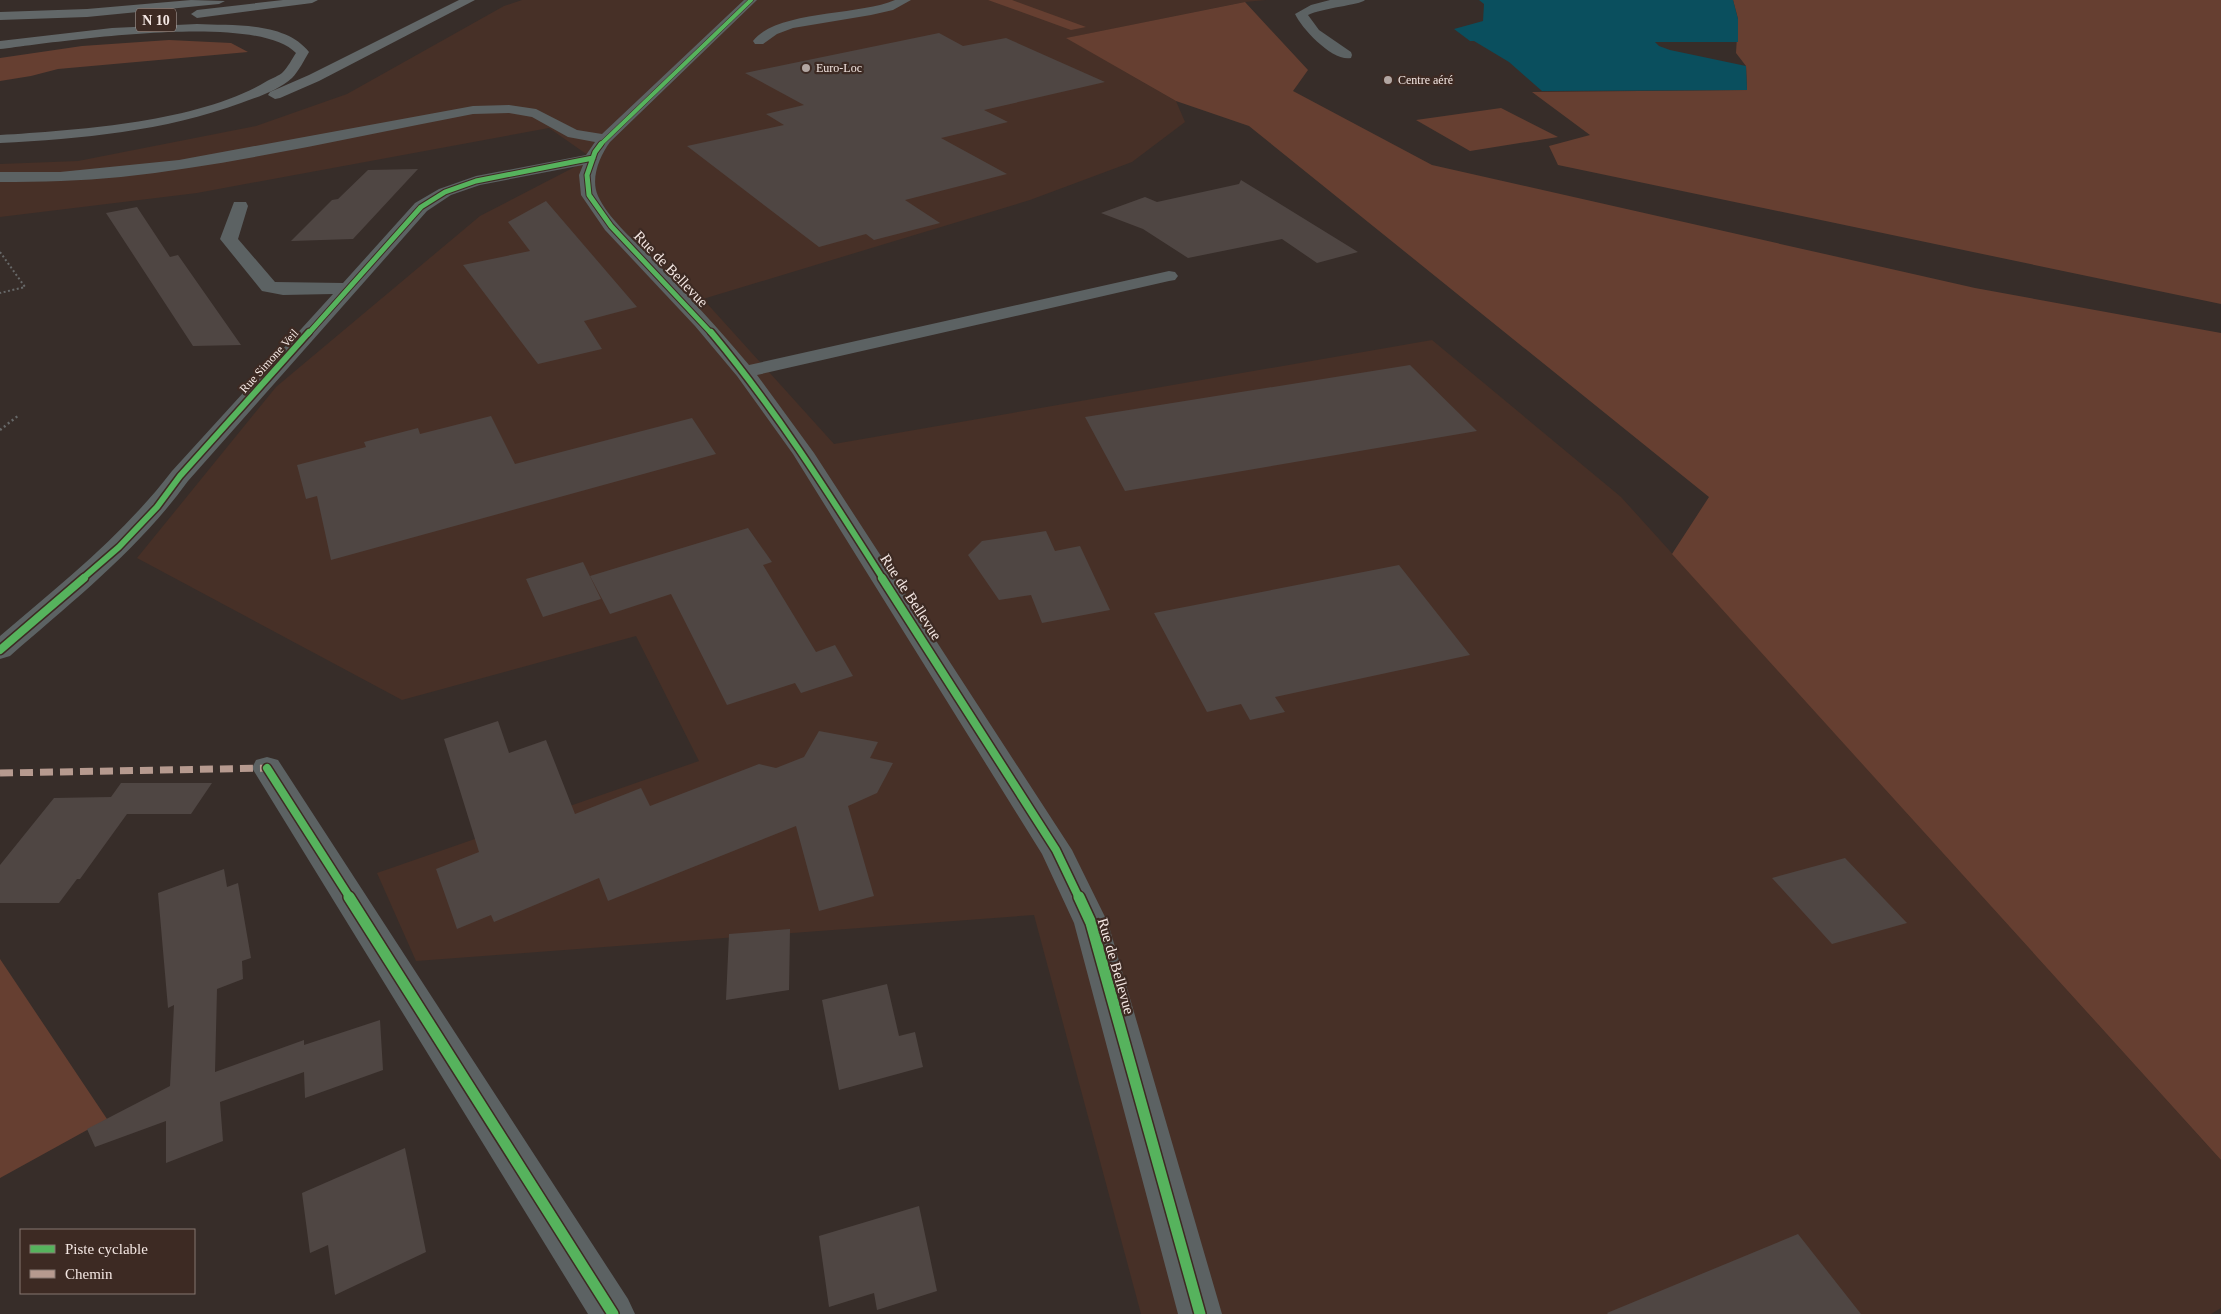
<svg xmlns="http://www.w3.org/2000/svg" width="2221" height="1314" viewBox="0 0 2221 1314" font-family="'Times New Roman',serif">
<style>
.built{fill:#473027}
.green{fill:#663f31}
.water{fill:#0a4f5e}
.building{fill:#4f4643}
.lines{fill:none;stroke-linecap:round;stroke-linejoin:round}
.path-far1{stroke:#676868;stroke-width:2;stroke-dasharray:2 2.5;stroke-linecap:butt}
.path{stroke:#676868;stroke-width:2.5;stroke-dasharray:2 3;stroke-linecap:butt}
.minor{fill:#5c6263;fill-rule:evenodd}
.highway{fill:#626768;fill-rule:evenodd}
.quiet{stroke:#b69a8f;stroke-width:7;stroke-dasharray:13 7;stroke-linecap:butt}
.cycleway-far4-casing{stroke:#3d2a23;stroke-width:5}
.cycleway-far3-casing{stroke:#3d2a23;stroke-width:7}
.cycleway-far2-casing{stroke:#3d2a23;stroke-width:9}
.cycleway-far1-casing{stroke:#3d2a23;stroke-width:11}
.cycleway-casing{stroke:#3d2a23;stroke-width:14}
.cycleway-far4{stroke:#56b35d;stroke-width:4}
.cycleway-far3{stroke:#56b35d;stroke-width:5}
.cycleway-far2{stroke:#56b35d;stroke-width:6}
.cycleway-far1{stroke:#56b35d;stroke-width:8}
.cycleway{stroke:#56b35d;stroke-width:11}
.poi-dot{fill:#b2a6a2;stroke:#3d2a23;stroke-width:2}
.labels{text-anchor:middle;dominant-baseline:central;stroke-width:4.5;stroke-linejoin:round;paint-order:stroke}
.far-poi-label{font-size:12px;fill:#f4e7e3;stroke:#3d2a23;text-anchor:start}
.far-street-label{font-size:12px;fill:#f4e7e3;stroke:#3d2a23}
.shield{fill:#3d2a23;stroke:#bdaea9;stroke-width:1}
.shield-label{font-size:14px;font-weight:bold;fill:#f4e7e3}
.street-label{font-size:15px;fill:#f4e7e3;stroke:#3d2a23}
</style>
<rect width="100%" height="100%" fill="#372d29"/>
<!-- built -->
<path class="built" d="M522,0H1266L1245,2L1067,38L1176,101L1185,122L1132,162L1030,200L703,299L834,444L1432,340L1621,497L2221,1160V1308L2211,1314H1141L1034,915L416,961L377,873L699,761L636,636L402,700L137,558L276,387L480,216L592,158L549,128L197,193L0,217V164L78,161L256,126L347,94L504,6Z"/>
<!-- green -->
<path class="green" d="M988,0H1012L1086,27L1071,30Z
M1733,0H2221V304L1558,165L1549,146L1590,135L1532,92L1747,90L1746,66L1736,53L1738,19Z
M1245,2L1308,70L1293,91L1432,165L1975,288L2221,333V1160L1672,554L1709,497L1249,126L1176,101L1066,38Z
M169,40L231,43L248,52L58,69L31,76L0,81V58L82,46Z
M1501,108L1558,137L1470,151L1416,120Z
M0,959L107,1119L0,1178Z"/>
<!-- water -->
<path class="water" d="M1479,0H1733L1738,19V42H1655L1659,46L1670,50L1746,66L1747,90L1542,91L1509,62L1474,41H1470L1454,29L1483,21L1484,4Z"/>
<!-- building -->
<path class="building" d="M939,33L963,46L1006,38L1105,82L984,110L1008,122L941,138L1007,174L905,200L940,223L874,240L866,234L819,247L687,146L784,125L766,114L804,105L745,73Z
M418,169L353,239L291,241L332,200L338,199L368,170Z
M1241,180L1358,252L1317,263L1282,239L1188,258L1143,229L1101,213L1145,197L1157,202L1239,184Z
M546,201L637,307L584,321L602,349L538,364L463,265L530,251L508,222Z
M137,207L170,257L178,255L241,345L193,346L106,213Z
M1410,365L1477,431L1125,491L1085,417Z
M491,416L515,464L692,418L716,454L331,560L317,496L306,499L297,465L366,447L364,442L418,428L420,434Z
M748,528L772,562L763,565L816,652L835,645L853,676L801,693L795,683L727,705L671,594L610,614L590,576Z
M1046,531L1055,551L1080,546L1110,610L1042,623L1031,595L999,600L968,555L982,541Z
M583,562L601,599L543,617L526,579Z
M1399,565L1470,655L1275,697L1285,712L1250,720L1241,704L1207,712L1154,613Z
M498,721L509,753L546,740L575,814L641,788L650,806L759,764L776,768L804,757L819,731L878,742L870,758L893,763L877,793L848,806L874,896L819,911L796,826L608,901L599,878L494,922L491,915L457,929L436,869L479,852L444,739Z
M121,783H212L191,814H127L80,879H77L59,903H0V865L54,798L111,797Z
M1845,858L1907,923L1832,944L1772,878Z
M224,869L227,887L238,883L251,958L242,961L243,979L217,989L215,1072L304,1040V1045L380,1020L383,1070L305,1098L304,1072L220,1102L223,1141L166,1163V1121L95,1147L87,1129L170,1086L174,1005L168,1008L158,893Z
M790,929L789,990L726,1000L729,934Z
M887,984L899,1036L915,1032L923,1067L839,1090L822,1000Z
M405,1148L426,1252L335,1295L328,1245L310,1253L302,1193Z
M919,1206L937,1291L877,1310L874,1293L829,1307L819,1236Z
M1798,1234L1861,1314H1608L1607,1313Z"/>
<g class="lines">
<!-- path-far1 -->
<path class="path-far1" d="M0,252L25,287L0,293"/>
<!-- path -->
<path class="path" d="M0,430L19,415"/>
<!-- minor -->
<path class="minor" d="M744,0H757L610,142C600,156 590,178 598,196C609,220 637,243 656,262C688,296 719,329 749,365L1169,271L1175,272L1178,276L1175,280L1169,281L757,375L814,453L1072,850L1108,923L1222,1314H1178L1074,923L1042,854L793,454L737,376L695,326L605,230L581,195L579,175L583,165L480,185L451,195L427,211L188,481C139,549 73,601 10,656L0,659V636C61,584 123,535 172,471L333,294L283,295L262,291L220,239L234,202H246L248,206L238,239L275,282L343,283L415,203L439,189L476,176L586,155L595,142L568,137L532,117L509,113L473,114C356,136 240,164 121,177C81,181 41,182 0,182V172H60L179,160L473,106L509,105L536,109L577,130L602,134Z
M895,0H911L893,10L871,15L793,28L777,34L763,44H755L753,41C777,10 858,16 895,0Z
M1330,0H1365C1360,5 1322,8 1308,15L1319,30L1351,52L1352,55L1351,58C1333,62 1302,29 1295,14L1311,5Z
M267,757L278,760L628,1299L635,1314H588L252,768L256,760Z"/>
<!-- highway -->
<path class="highway" d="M191,0L225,1L219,4L87,17L0,20V12L87,9Z
M283,0H318L312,3L197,18L191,14L197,10Z
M459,0H475L319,81L280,98L275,99L268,95L270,92L309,75Z
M197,24C232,26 285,21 309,52C304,60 299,71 292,78C279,90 258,97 241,103C165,131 81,139 0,143V135C78,130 200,122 267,81C272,78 279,76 283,72C288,67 292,59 296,53C256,11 58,42 0,49V41L112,28Z"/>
<!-- quiet -->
<path class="quiet" d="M0,773L267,768"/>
<!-- cycleway-far4 casing -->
<g class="cycleway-far4-casing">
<path id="cycleway-far4" d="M600,145L751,0"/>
</g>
<!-- cycleway-far3 casing -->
<g class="cycleway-far3-casing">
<path id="cycleway-far3" d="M601,144L595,152L587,175L589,195L611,226L712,334
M308,334L421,207L445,192L476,181L593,158"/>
</g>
<!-- cycleway-far2 casing -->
<g class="cycleway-far2-casing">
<path id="cycleway-far2" d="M711,332C776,410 829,494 883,579
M82,579L119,547L157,507L180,476L309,332"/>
</g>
<!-- cycleway-far1 casing -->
<g class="cycleway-far1-casing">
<path id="cycleway-far1" d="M882,578L1056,850L1079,898
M0,650L84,578
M267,768L350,898"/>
</g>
<!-- cycleway casing -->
<g class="cycleway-casing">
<path id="cycleway" d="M349,897L613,1314
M1079,897L1091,923L1200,1314"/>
</g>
<!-- cycleway-far4 -->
<use href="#cycleway-far4" class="cycleway-far4"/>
<!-- cycleway-far3 -->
<use href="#cycleway-far3" class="cycleway-far3"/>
<!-- cycleway-far2 -->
<use href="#cycleway-far2" class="cycleway-far2"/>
<!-- cycleway-far1 -->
<use href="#cycleway-far1" class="cycleway-far1"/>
<!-- cycleway -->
<use href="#cycleway" class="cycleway"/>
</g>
<!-- markers -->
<g class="poi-dot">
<circle cx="806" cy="68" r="5"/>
<circle cx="1388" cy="80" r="5"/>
</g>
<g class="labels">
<!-- far-poi labels -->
<g class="far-poi-label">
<text x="816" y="68">Euro-Loc</text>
<text x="1398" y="80">Centre aéré</text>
</g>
<!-- far-street labels -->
<g class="far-street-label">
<text transform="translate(269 361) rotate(-48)">Rue Simone Veil</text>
</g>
<!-- shield labels -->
<rect class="shield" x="136" y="8.5" width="40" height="23" rx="4"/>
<g class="shield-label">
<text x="156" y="20">N 10</text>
</g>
<!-- street labels -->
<g class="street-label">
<text transform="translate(671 269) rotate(46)">Rue de Bellevue</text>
<text transform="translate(911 597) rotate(57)">Rue de Bellevue</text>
<text transform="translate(1116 966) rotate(74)">Rue de Bellevue</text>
</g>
</g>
<!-- legend -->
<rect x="20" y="1229" width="175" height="65" fill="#3d2a23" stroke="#867670"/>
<rect x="30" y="1245" width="25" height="8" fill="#56b35d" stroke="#867670"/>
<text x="65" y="1254" font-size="15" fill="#f4e7e3">Piste cyclable</text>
<rect x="30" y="1270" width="25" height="8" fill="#b69a8f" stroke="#867670"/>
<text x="65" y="1279" font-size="15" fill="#f4e7e3">Chemin</text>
</svg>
